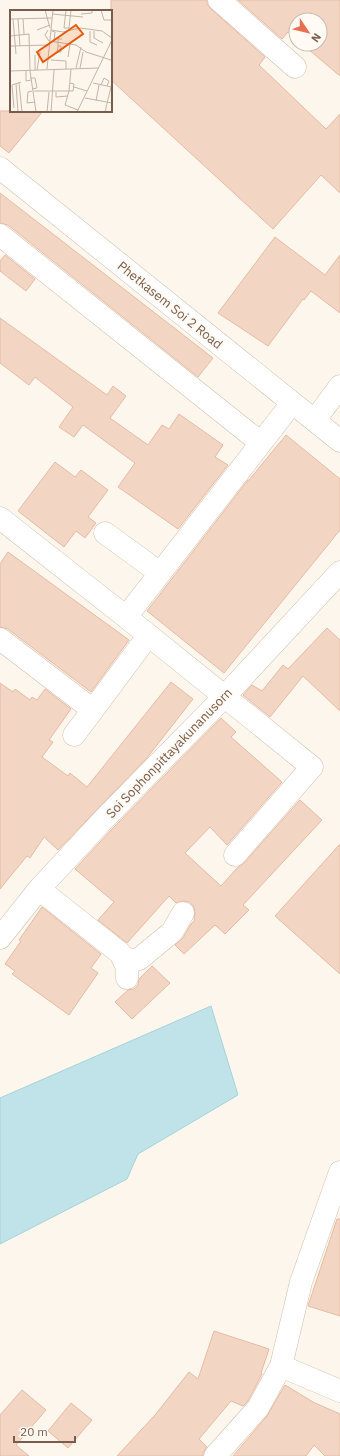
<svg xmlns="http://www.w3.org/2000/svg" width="340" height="1456" viewBox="0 0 340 1456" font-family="'IBM Plex Sans',sans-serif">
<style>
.water{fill:#bfe3e8;stroke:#a5d3da}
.building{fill:#f3d5c3;stroke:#e6bba3}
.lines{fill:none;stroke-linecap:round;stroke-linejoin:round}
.minor-casing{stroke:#d1beb0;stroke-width:23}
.minor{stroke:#fff;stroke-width:22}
.labels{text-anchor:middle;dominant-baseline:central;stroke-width:4;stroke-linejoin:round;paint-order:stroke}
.street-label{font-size:13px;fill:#7a5c4d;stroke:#fffaf3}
.inset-road{fill:none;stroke:#c5b3a7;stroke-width:1}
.view{fill:#e8590c;fill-opacity:0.15;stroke:#e8590c;stroke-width:2}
.inset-edge{fill:none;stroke:#7a5c4d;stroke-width:2}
</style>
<rect width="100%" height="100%" fill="#fdf6ec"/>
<!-- water -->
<path class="water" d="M211,1006L238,1095L138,1154L127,1179L0,1244V1098Z"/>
<!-- building -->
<path class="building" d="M111,0H207V4L211,9L265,57L259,65L326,129L340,114V193L321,175L273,229L111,80Z
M238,0H340V76L302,44H320V20H296V39L288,32L282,39Z
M0,111H43L9,153L0,146Z
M0,193L213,358L198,377L8,225L0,223Z
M275,237L325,275L340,255V313L311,291L304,300L303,299L268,346L218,313Z
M5,255L35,279L26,291L0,271V261Z
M0,318L107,395L113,386L126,396L110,418L148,445L162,425L169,429L179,414L223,445L215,457L228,465L178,529L118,487L135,463L83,425L74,437L59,427L73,407L35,377L29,385L0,363Z
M286,435L340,479V530L224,673L147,611L248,480H249Z
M55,462L75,477L81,470L108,490L88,517L96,523L85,538L76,531L64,547L18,511Z
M8,552L129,640L91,692L8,629L0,627V564Z
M327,628L340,640V711L303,676L270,717L243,695L252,685L262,691L283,665L288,669Z
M171,682L193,699L146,759L58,850L44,837L30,858L27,856L0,889V683L13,692L15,689L30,700L32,697L37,700L45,689L71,709L49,740L53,742L42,757L68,776L70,773L87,787Z
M221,718L236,732L231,737L282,782L227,845L210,827L185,853L221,886L238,867L244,863L300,800L322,820L243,905L249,910L225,934L215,925L184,954L175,945L183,938L191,924L195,920L194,919L195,913L194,907L190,902L183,901L176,903L169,896L127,943L98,920L114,902L75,869L113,828Z
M340,844V974L275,916Z
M42,907L101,954L91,968L98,973L69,1015L12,974L15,971L5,964L21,941L19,940Z
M152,966L170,983L132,1019L115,1002L128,990L134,989L138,985L139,979Z
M337,1219H340V1316L308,1306Z
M214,1331L269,1349L261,1373L262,1374L248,1401L243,1406L231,1401L199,1439L207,1447L203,1453V1456H117L155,1415L189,1372L198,1379Z
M285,1385L313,1402L340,1414V1456H325L314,1445L306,1456H233L267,1416Z
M22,1390L46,1410L16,1445L29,1456H0V1415Z
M71,1403L92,1420L68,1448L48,1431Z"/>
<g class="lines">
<!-- minor casing -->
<g class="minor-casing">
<path id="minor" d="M219,0L295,67
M0,168L340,441
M0,235L261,443L126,617
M315,420L340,386
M261,443L292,403
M0,518L126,617L312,767L235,855
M105,533L160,573
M0,639L93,710L148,636
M74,735L93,710
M39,889L120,953L127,967V978
M0,938L39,889L104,819L224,697L340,572
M123,958L135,960L139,959L172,932L183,913
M281,1366L340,1391
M215,1456L258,1408L281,1366L301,1282L340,1172"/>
</g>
<!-- minor -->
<use href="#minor" class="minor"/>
</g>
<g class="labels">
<!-- street labels -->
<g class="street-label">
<text transform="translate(170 305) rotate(39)">Phetkasem Soi 2 Road</text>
<text transform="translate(169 753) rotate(-46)">Soi Sophonpittayakunanusorn</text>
</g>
</g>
<!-- overview -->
<g transform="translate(10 10)">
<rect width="102" height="102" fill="#fdf6ec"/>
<path class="inset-road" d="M35,0L40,18M91,0L94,10H102M42,4L73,7M71,4L82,3V0M0,9L42,8M3,9L6,44M8,9L10,36M13,9L14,24M54,18H59L61,0M54,18L56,0M27,20L40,15M38,20L35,25L39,31L66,35L76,42L101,50M41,20L53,22L70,18L92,21L102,28M42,21L45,22L44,31M80,21V32L87,35M84,21V28L93,33M0,26L19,24L20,60M1,36L39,35M48,36H51V42H47L48,37V29H52M25,45V60M58,47L60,34M41,50L56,51V59M66,58L71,37M70,58L73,42M37,59L43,0M61,59L59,81L55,95L68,100M27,60L30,42M0,61L89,58M16,61V71L21,70M20,61L26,102M20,68H25L27,78L22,79M9,73L12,102M83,73L102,77M6,74L8,102M91,75L94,68L99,71L97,76M64,77L77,81M22,81L18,82L17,93L25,92M24,81H63L64,74L60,73M46,82V87L58,86M75,88L102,93M86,91L89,75M4,98L2,75L11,72M37,102L39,82M41,102L44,60M67,102L102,30M95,102L101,77"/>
<path class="view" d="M66,15L73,24L33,52L27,42Z"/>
<rect width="102" height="102" class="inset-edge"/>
</g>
<!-- north arrow -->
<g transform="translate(308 32) rotate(125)"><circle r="19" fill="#fffaf3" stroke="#cabbb1"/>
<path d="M0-3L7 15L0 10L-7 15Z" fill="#e76f51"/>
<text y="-6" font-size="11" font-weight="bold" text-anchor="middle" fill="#7a5c4d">N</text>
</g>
<!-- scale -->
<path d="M14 1436v6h61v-6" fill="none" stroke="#7a5c4d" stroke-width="2"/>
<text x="20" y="1436" font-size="12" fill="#7a5c4d" stroke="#fffaf3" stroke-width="3" paint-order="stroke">20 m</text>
</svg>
